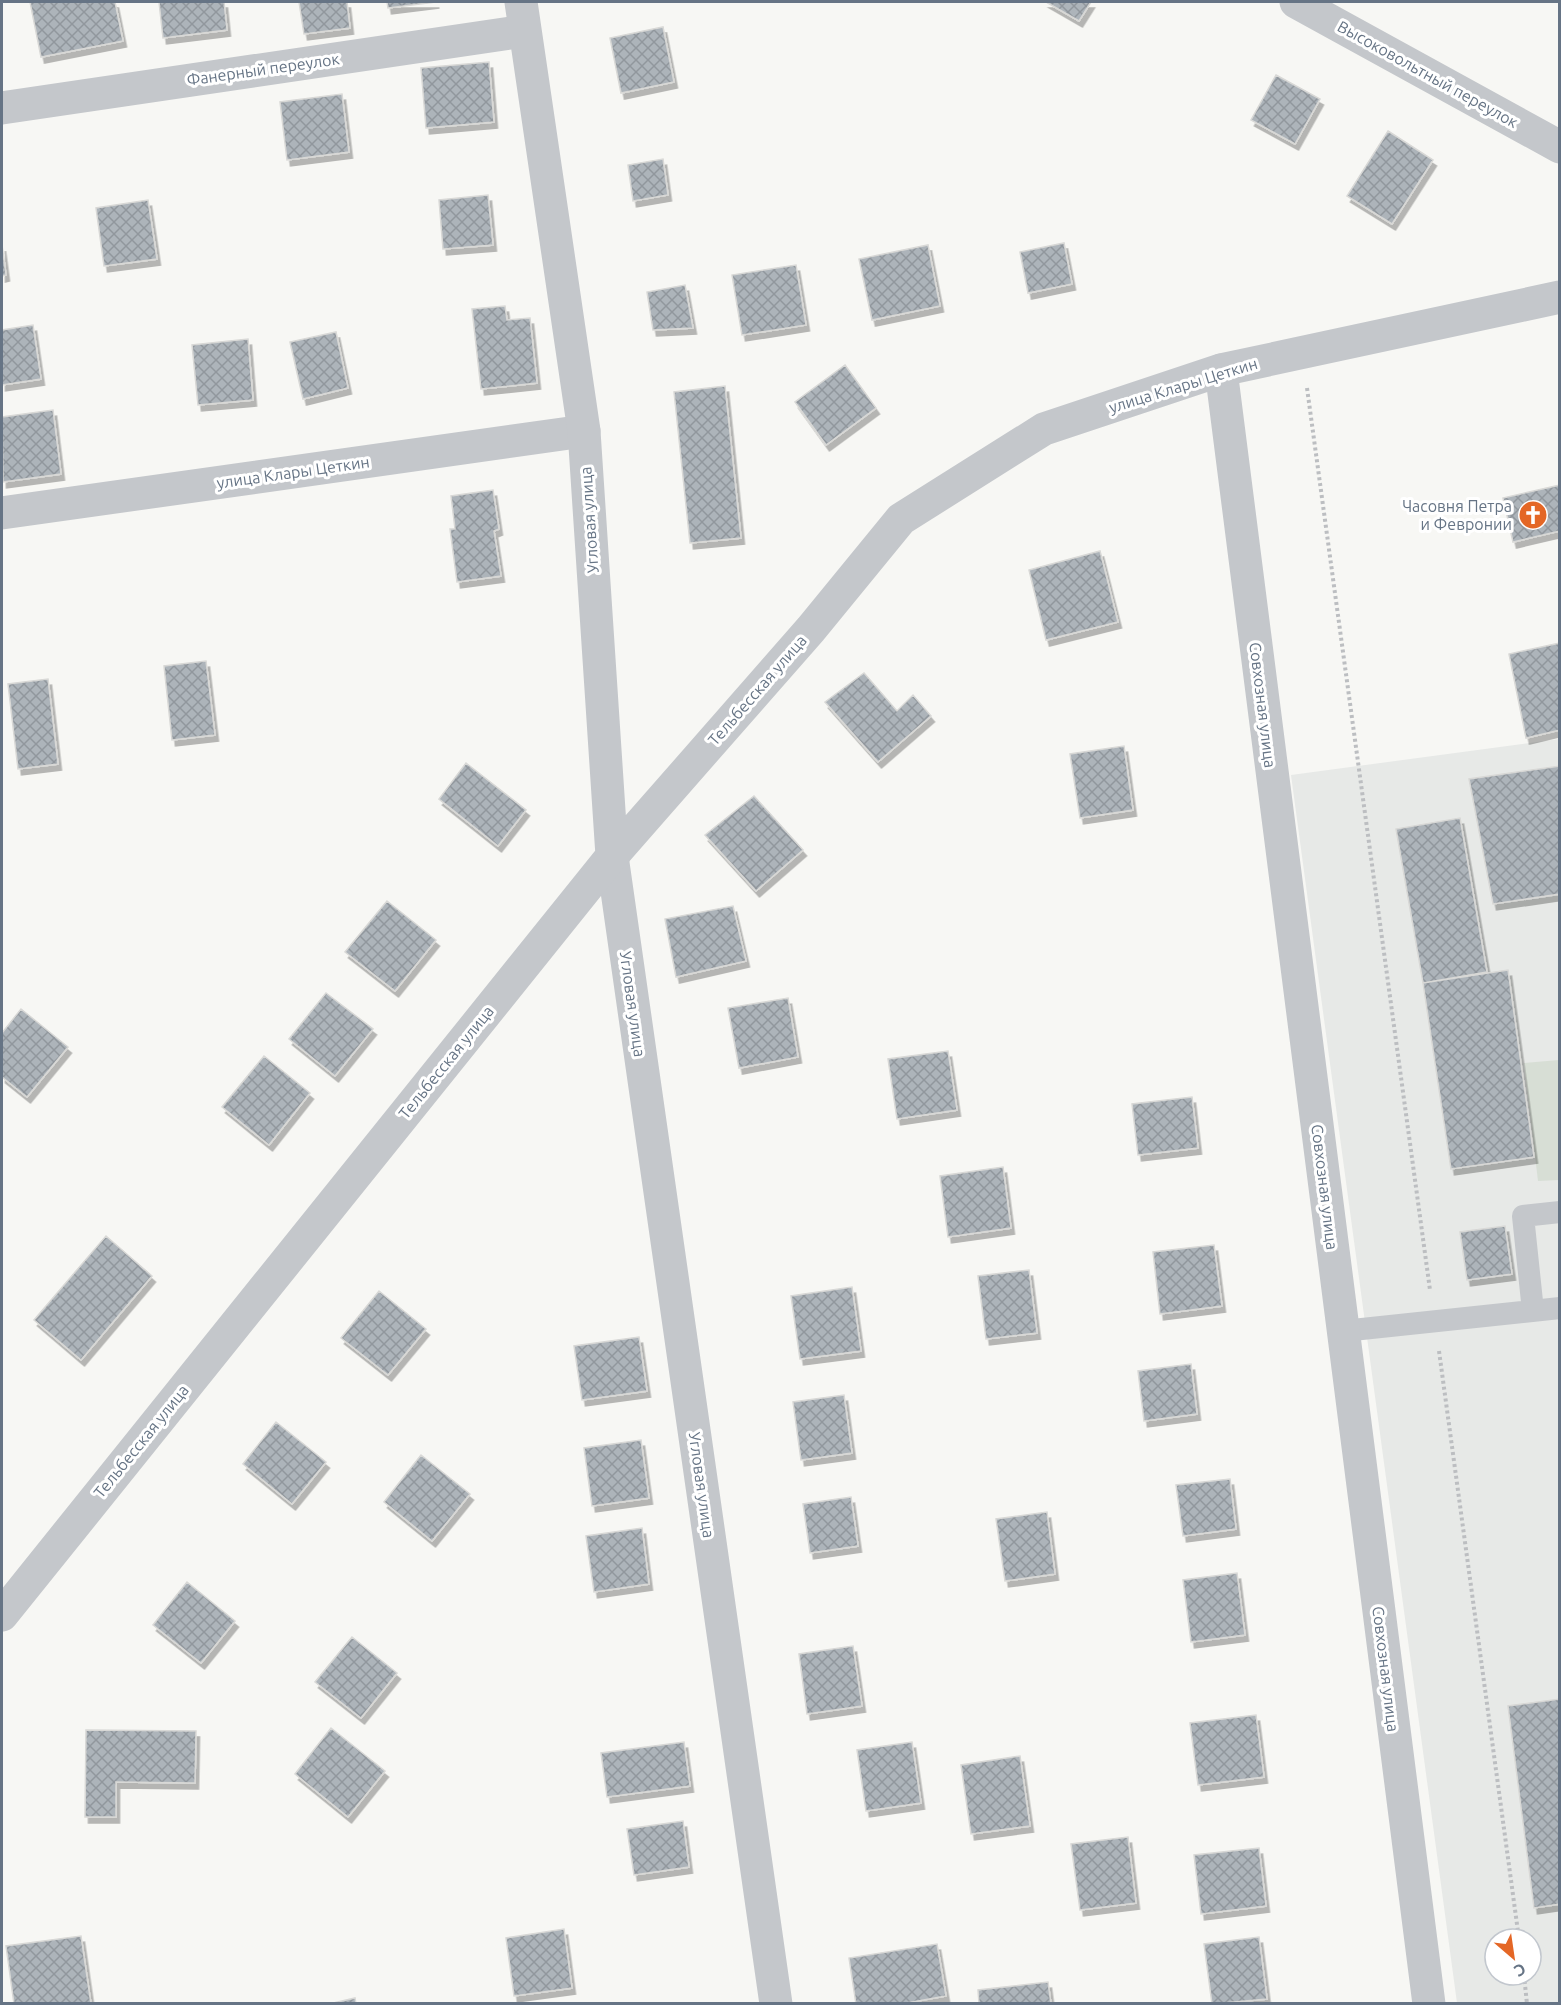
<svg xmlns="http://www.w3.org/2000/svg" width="1561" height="2005" viewBox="0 0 1561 2005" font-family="Ubuntu,sans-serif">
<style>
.built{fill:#e7e9e7;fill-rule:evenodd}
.grass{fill:#d7ded5}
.building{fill:url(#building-cross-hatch);stroke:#d8d8d6;stroke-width:1.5;filter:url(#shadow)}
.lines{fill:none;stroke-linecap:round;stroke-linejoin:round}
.path{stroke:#bcbec1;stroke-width:4;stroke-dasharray:3 3;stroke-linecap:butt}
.service{stroke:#c4c7cb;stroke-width:22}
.minor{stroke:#c4c7cb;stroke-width:33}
.tertiary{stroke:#c4c7cb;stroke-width:33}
.labels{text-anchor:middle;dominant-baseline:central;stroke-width:6;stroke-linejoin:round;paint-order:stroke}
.street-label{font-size:16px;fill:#667485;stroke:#fff}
.poi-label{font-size:16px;fill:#667485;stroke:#fff;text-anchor:end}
</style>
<defs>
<pattern id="building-cross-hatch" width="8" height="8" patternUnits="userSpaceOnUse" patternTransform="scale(1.5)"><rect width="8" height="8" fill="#adb4ba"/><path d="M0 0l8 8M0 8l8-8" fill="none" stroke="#91979d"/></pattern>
<filter id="shadow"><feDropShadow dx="3.5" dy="6" stdDeviation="0" flood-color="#0004"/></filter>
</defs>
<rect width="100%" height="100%" fill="#f7f7f4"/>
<!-- built -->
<path class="built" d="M1559,739V2003H1457L1291,775ZM1495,1939H1531V1975H1495Z"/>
<!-- grass -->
<path class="grass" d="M1559,1060V1180L1538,1181L1524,1063Z"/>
<!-- building -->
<path class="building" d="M30,2H115L123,41L41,57Z
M159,2H224L227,30L163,38Z
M299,2H347L350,28L304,34Z
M387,2H436L388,8Z
M1046,2H1091L1079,21Z
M663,27L674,82L621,93L610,38Z
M489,62L494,122L426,128L421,68Z
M1276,75L1320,99L1295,144L1251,120Z
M342,94L349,152L287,160L280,102Z
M1388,131L1433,160L1392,224L1347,196Z
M663,159L668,195L633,201L628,165Z
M488,195L493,245L443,249L439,200Z
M148,200L157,259L104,266L96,208Z
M1064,243L1072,284L1028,293L1020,252Z
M2,245L6,275L2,276Z
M928,245L940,306L872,320L859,259Z
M796,265L806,325L742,335L732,275Z
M685,285L693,328L653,330L647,292Z
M505,306L507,320L530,318L537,383L481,389L472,309Z
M33,325L41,379L2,385V330Z
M336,332L348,388L303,399L290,342Z
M248,339L253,400L198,405L192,345Z
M845,365L876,408L826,445L795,402Z
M725,386L741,538L690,543L674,392Z
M53,410L61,474L3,482L2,417Z
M1560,485V531L1513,542L1503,498Z
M493,490L499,529L494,531L501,576L457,582L450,529H455L451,496Z
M1100,551L1118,622L1046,640L1029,570Z
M1560,643V730L1526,738L1509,654Z
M206,661L215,735L172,740L164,666Z
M864,673L897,711L913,695L931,716L878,762L825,702Z
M48,679L58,764L18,769L8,684Z
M1124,746L1133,810L1080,818L1070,754Z
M466,763L526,810L498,846L439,799Z
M1560,766V894L1493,904L1469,779Z
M754,796L803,850L756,891L705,835Z
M1460,818L1487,972L1423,983L1396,829Z
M387,901L436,940L395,991L345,952Z
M733,906L746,961L676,977L665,919Z
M1508,970L1534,1157L1451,1169L1423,983Z
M326,993L373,1029L335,1076L289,1039Z
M788,998L798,1057L739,1068L728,1008Z
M21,1009L68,1047L27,1097L2,1077V1033Z
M948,1051L957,1110L897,1119L888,1059Z
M264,1056L310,1093L269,1145L222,1107Z
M1192,1097L1198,1148L1138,1155L1132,1104Z
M1003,1167L1011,1228L948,1237L940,1176Z
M1505,1226L1512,1274L1467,1280L1460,1232Z
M106,1236L152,1276L81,1360L34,1320Z
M1214,1245L1222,1306L1160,1314L1153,1252Z
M1029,1270L1037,1333L986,1339L978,1276Z
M852,1287L861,1351L800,1359L791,1296Z
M379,1291L426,1329L388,1375L341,1338Z
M639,1337L647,1391L582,1400L574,1346Z
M1191,1364L1197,1414L1144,1421L1138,1371Z
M844,1395L852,1453L801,1460L793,1402Z
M276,1422L326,1462L292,1504L243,1464Z
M641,1440L649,1498L592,1506L584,1448Z
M421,1455L470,1494L432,1541L384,1502Z
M1230,1479L1236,1529L1183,1536L1176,1485Z
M851,1497L858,1546L810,1553L803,1504Z
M1047,1512L1055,1574L1005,1581L996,1519Z
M642,1528L649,1584L594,1592L586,1536Z
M1237,1573L1245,1635L1191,1642L1183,1580Z
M187,1582L235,1621L201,1663L153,1625Z
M352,1637L397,1673L361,1718L315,1682Z
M853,1646L862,1706L807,1714L799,1654Z
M1560,1699V1904L1534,1908L1508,1706Z
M1256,1715L1264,1777L1198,1785L1190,1723Z
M331,1728L385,1771L348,1817L295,1774Z
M86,1730L196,1731L195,1783L116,1782V1817H85Z
M684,1742L690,1786L607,1797L601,1753Z
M912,1742L921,1803L866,1811L857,1750Z
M1020,1756L1030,1826L971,1834L961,1765Z
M683,1821L689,1867L634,1875L627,1829Z
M1128,1837L1136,1903L1080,1910L1071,1844Z
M1259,1848L1266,1906L1201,1914L1194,1855Z
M564,1929L572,1988L514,1996L506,1938Z
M81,1936L91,2004H14L6,1946Z
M1259,1937L1267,1999L1212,2004L1204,1944Z
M937,1944L946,1996L901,2004H856L849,1958Z
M1048,1982L1051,2004H979L978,1990Z
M355,1998L356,2004H329Z"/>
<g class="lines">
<!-- path -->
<path class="path" d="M1307,388L1430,1290
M1439,1351L1519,1939
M1524,1975L1527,2004"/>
<!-- service -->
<path class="service" d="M1533,1311L1523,1216L1560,1212
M1343,1331L1560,1308"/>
<!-- minor -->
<path class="minor" d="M1296,2L1560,147
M2,108L524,31
M1221,370L1429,2004
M2,513L584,431
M612,856L776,2004"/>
<!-- tertiary -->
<path class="tertiary" d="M521,2L584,431L612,856
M2,1615L612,856L811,629L901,519L1044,429L1221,370L1560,297"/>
</g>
<!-- icons -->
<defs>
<g id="church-disc" transform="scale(1.5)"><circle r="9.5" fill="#e46726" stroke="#fff"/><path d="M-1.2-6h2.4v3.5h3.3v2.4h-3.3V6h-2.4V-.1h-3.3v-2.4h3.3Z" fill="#fff"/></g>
</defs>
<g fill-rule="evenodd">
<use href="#church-disc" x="1533" y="515"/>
</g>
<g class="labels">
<!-- street labels -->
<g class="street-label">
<text transform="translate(263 69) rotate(-8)">Фанерный переулок</text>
<text transform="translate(1428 74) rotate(29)">Высоковольтный переулок</text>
<text transform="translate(1183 385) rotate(-17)">улица Клары Цеткин</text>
<text transform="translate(293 472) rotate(-8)">улица Клары Цеткин</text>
<text transform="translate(589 520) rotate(-94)">Угловая улица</text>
<text transform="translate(757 690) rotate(-49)">Тельбесская улица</text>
<text transform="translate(1263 705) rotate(83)">Совхозная улица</text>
<text transform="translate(633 1004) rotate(82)">Угловая улица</text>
<text transform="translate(446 1062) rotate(-51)">Тельбесская улица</text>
<text transform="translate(1325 1187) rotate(83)">Совхозная улица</text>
<text transform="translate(141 1441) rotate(-51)">Тельбесская улица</text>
<text transform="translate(702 1485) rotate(82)">Угловая улица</text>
<text transform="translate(1386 1669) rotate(83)">Совхозная улица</text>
</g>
<!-- poi labels -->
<g class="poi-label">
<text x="1512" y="506">Часовня Петра<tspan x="1512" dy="18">и Февронии</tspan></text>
</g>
</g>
<!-- border -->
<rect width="1561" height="2005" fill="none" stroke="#667485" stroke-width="6"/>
<!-- north arrow -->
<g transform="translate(1513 1957) rotate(151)"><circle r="28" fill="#ffffff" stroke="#c2c7ce" stroke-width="1.5"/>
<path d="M0-4.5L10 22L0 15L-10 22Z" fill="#e46726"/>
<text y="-9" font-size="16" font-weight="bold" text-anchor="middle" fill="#667485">С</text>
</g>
</svg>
